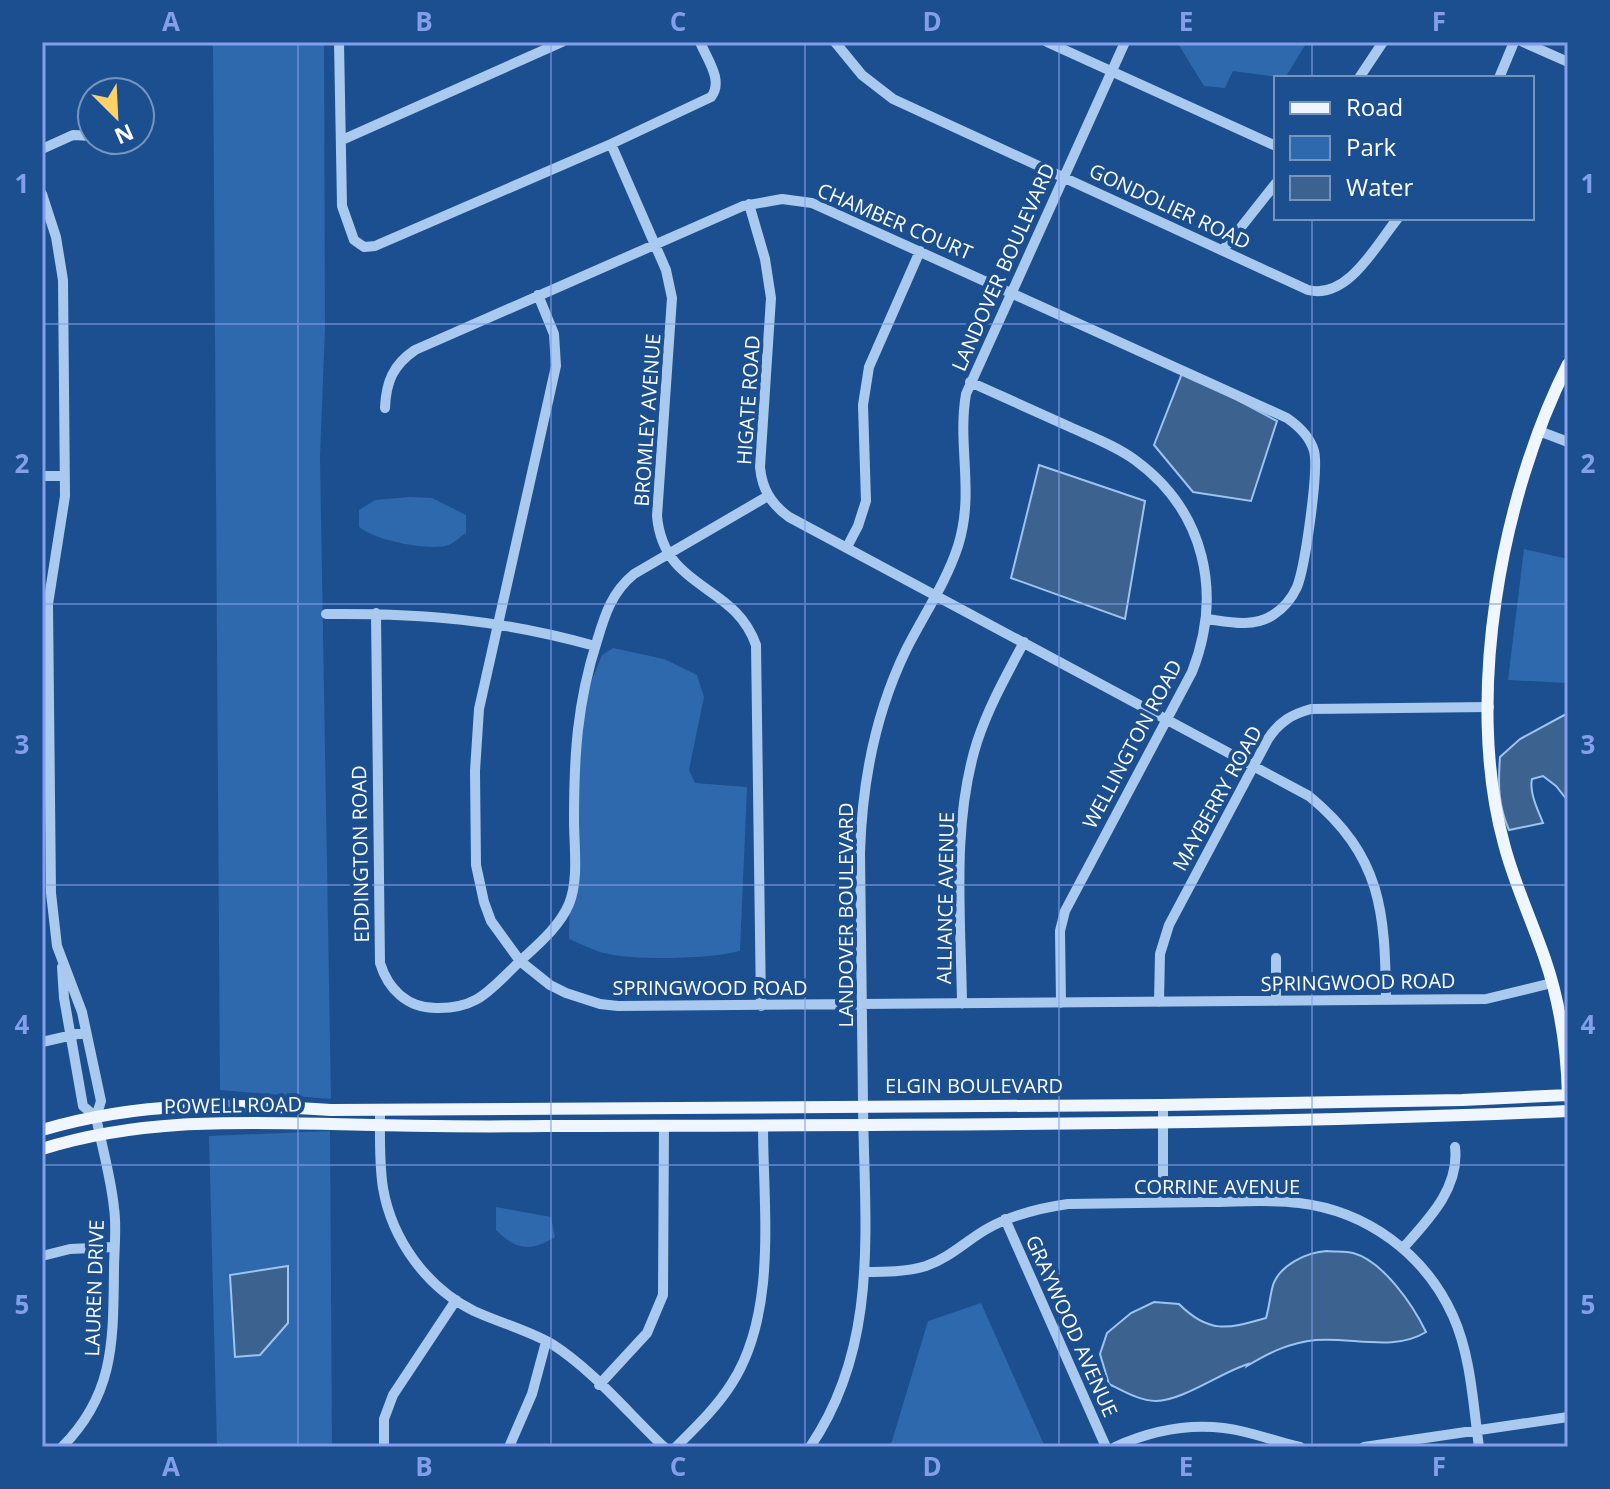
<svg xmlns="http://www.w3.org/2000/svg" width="1610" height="1489" viewBox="0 0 1610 1489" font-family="'Open Sans',sans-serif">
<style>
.green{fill:#2e69ad}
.water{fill:#3c6290;stroke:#9cc4f0;stroke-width:2}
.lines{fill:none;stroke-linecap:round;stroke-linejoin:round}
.minor{stroke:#a9c9ee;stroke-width:10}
.major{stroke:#f0f6ff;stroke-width:12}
.grid{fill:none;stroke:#839eea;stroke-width:2;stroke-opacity:0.55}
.labels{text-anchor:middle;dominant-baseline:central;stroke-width:8;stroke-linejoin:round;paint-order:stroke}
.street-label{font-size:20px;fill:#fff;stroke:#1b4f8f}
.neatline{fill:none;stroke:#839eea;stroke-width:3}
.grid-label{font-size:26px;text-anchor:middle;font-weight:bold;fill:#839eea}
</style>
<rect width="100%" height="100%" fill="#1b4f8f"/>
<!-- green -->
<path class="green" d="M213,42H324L325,328L320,457L331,1099L220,1090Z
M1177,42H1307L1285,78L1233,71L1225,88L1204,86Z
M409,497L432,498L466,515V533C460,537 452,545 445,546C423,550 375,540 359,527V510L375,500Z
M1524,549L1568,559V683L1508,680Z
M613,648L664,659L697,675L704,697L689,770L695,783L747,787L740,951C710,959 634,961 604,953C592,950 580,943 569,939L570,869L576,761L585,697L602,655Z
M330,1131L332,1447H217L209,1136Z
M496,1207L551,1217L555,1237C531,1252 516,1250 496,1230Z
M981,1303L1045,1447H888L892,1441L928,1321Z"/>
<!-- water -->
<path class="water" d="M1183,371L1277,421L1251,501L1193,492L1154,445Z
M1039,465L1145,501L1125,619L1011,578Z
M1568,713V801L1556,786L1543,776L1532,779C1529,793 1538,810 1543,823L1509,830C1498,805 1498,784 1500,757L1520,739Z
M1327,1251C1335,1252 1345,1251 1353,1253C1383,1261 1413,1305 1426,1332C1394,1352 1352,1337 1316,1340C1289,1343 1270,1352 1247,1366L1248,1364C1222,1372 1182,1401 1156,1401C1140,1401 1123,1391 1109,1384L1100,1354L1107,1333L1131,1313L1154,1302L1179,1304C1209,1334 1227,1329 1266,1318C1269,1308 1270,1296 1273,1285C1280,1265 1307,1252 1327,1251Z
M288,1266V1323L260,1355L235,1357L230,1275Z"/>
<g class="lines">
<!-- minor -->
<path class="minor" d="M339,42L342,206L354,240L364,247L375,246L611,144L711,97C724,81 707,59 700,42
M835,42L862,75L893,99L1308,290C1348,300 1376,245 1398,218
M1047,42L1276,146
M1523,42L1568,62
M1359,78L1383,42
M1499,78L1514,42
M342,140L562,42
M611,144L666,270L672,298L657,516C664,591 734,582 756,645L761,1006
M42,149L73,135L92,136
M42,194L56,237L63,280L65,496L48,604L51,893L57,946L82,1012L101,1101L96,1117C102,1147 111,1178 114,1208C117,1228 114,1250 114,1270C113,1340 115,1394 62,1447
M749,204L765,259L771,298L760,467C762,489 771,504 789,517L1309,796C1382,856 1385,912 1386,1000
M1223,250L1276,183
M538,295L554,334L556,366L479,709L475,771L476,865L484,902L491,921L520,961L550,985L566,993L600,1004L618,1006L1486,999L1552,983
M970,382C1004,397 1037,412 1070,427C1092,437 1116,446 1135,460C1205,511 1223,593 1192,672L1065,911L1060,931L1061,1003
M385,408C386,382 393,365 415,350L743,206L782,199L812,203L1287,418C1300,427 1310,437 1314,451C1319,470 1305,567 1297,587C1292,598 1284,608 1273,615C1253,628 1229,622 1207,619
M1539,431L1568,442
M42,476H64
M847,547L858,526L866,501L863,405L869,367L920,251
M376,613L380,963C388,989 407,1008 436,1008C475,1009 487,993 513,968C532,949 558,930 569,904C579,879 574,847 574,820C574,756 577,703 597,641C605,614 612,592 634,574L768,496
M326,614C423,613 502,620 595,646
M1276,958V1001
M62,967L64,998L83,1106L96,1117
M1159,1002L1160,954L1169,925L1268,739C1279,722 1292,714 1311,709L1489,707
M962,1004C961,918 951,825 977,742C989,706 1007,674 1024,642
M42,1042L86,1032
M1163,1105V1203
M380,1109C380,1136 379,1163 383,1188C392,1240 427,1288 474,1311C500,1323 528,1330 552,1344C594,1371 628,1413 664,1447
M1005,1219L1106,1447
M1403,1248C1428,1220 1460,1188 1455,1147
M42,1256L70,1249L114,1247
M864,1272C885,1272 906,1272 926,1266C949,1258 965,1242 985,1230C1011,1215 1039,1208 1068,1204C1114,1203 1161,1203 1208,1202C1238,1202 1269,1199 1299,1203C1367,1211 1425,1254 1453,1316C1471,1356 1473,1404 1479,1447
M599,1385L647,1333L663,1295L664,1125
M384,1447V1419L393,1395L456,1300
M509,1447L532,1394L546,1342
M676,1447C696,1427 717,1407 732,1383C778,1311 763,1207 763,1125
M810,1447C881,1343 864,1223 863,1103C862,1020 861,936 860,853C862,782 875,714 906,650C923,616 946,583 958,546C975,492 957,446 966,394L1125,42
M1115,1447C1157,1428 1200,1421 1245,1432C1263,1436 1281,1443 1300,1447
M1364,1447L1568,1417"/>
<!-- major -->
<path class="major" d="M1568,364C1501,496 1464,699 1504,844C1514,883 1532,921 1545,959C1560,1003 1567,1050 1568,1097
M42,1130C140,1101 230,1103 331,1110L1163,1105L1462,1100L1568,1095
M42,1149C138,1119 232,1122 331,1124C403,1126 475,1127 546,1126C887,1125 1228,1126 1568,1111"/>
</g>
<!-- grid -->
<path class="grid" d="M298,42V1447M551,42V1447M805,42V1447M1059,42V1447M1312,42V78M1312,218V1447M42,324H1568M42,604H1568M42,885H1568M42,1165H1568"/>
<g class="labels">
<!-- street labels -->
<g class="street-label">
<text transform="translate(1170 206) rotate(25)">GONDOLIER ROAD</text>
<text transform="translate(895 221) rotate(23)">CHAMBER COURT</text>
<text transform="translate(1003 267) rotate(-66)">LANDOVER BOULEVARD</text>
<text transform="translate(748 400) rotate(-86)">HIGATE ROAD</text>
<text transform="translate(647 420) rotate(-86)">BROMLEY AVENUE</text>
<text transform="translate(1132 744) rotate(-62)">WELLINGTON ROAD</text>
<text transform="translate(1217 798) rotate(-61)">MAYBERRY ROAD</text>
<text transform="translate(360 854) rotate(-91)">EDDINGTON ROAD</text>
<text transform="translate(945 898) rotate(-89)">ALLIANCE AVENUE</text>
<text transform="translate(845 915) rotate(-90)">LANDOVER BOULEVARD</text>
<text transform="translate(1358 982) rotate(-1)">SPRINGWOOD ROAD</text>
<text x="710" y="987">SPRINGWOOD ROAD</text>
<text x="974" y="1085">ELGIN BOULEVARD</text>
<text transform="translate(233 1105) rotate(-1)">POWELL ROAD</text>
<text x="1217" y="1186">CORRINE AVENUE</text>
<text transform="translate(94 1288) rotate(-88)">LAUREN DRIVE</text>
<text transform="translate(1072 1326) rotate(66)">GRAYWOOD AVENUE</text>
</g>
</g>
<!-- border -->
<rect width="1610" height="1489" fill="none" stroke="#1b4f8f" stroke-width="88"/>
<!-- legend -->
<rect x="1274" y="76" width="260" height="144" fill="#1b4f8f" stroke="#7695bc" stroke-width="2"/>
<rect x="1290" y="102" width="40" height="12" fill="#f0f6ff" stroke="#7695bc" stroke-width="2"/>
<text x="1346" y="116" font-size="24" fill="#ffffff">Road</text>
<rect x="1290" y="136" width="40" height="24" fill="#2e69ad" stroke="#7695bc" stroke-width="2"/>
<text x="1346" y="156" font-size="24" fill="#ffffff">Park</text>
<rect x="1290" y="176" width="40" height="24" fill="#3c6290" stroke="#7695bc" stroke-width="2"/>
<text x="1346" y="196" font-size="24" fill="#ffffff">Water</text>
<!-- north arrow -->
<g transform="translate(116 116) rotate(156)"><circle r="38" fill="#1b4f8f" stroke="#7695bc" stroke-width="2"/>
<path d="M0-6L14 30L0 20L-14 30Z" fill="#ffd166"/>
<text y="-12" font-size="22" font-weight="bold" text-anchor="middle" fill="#ffffff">N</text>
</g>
<rect x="44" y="44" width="1522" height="1401" class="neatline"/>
<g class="grid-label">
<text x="171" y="31">A</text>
<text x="424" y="31">B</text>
<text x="678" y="31">C</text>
<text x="932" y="31">D</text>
<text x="1186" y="31">E</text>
<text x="1439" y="31">F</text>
<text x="22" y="193">1</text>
<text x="1588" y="193">1</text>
<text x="22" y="473">2</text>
<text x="1588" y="473">2</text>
<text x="22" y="754">3</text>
<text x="1588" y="754">3</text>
<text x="22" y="1034">4</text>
<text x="1588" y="1034">4</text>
<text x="22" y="1314">5</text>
<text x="1588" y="1314">5</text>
<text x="171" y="1476">A</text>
<text x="424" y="1476">B</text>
<text x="678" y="1476">C</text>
<text x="932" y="1476">D</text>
<text x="1186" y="1476">E</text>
<text x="1439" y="1476">F</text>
</g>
</svg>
